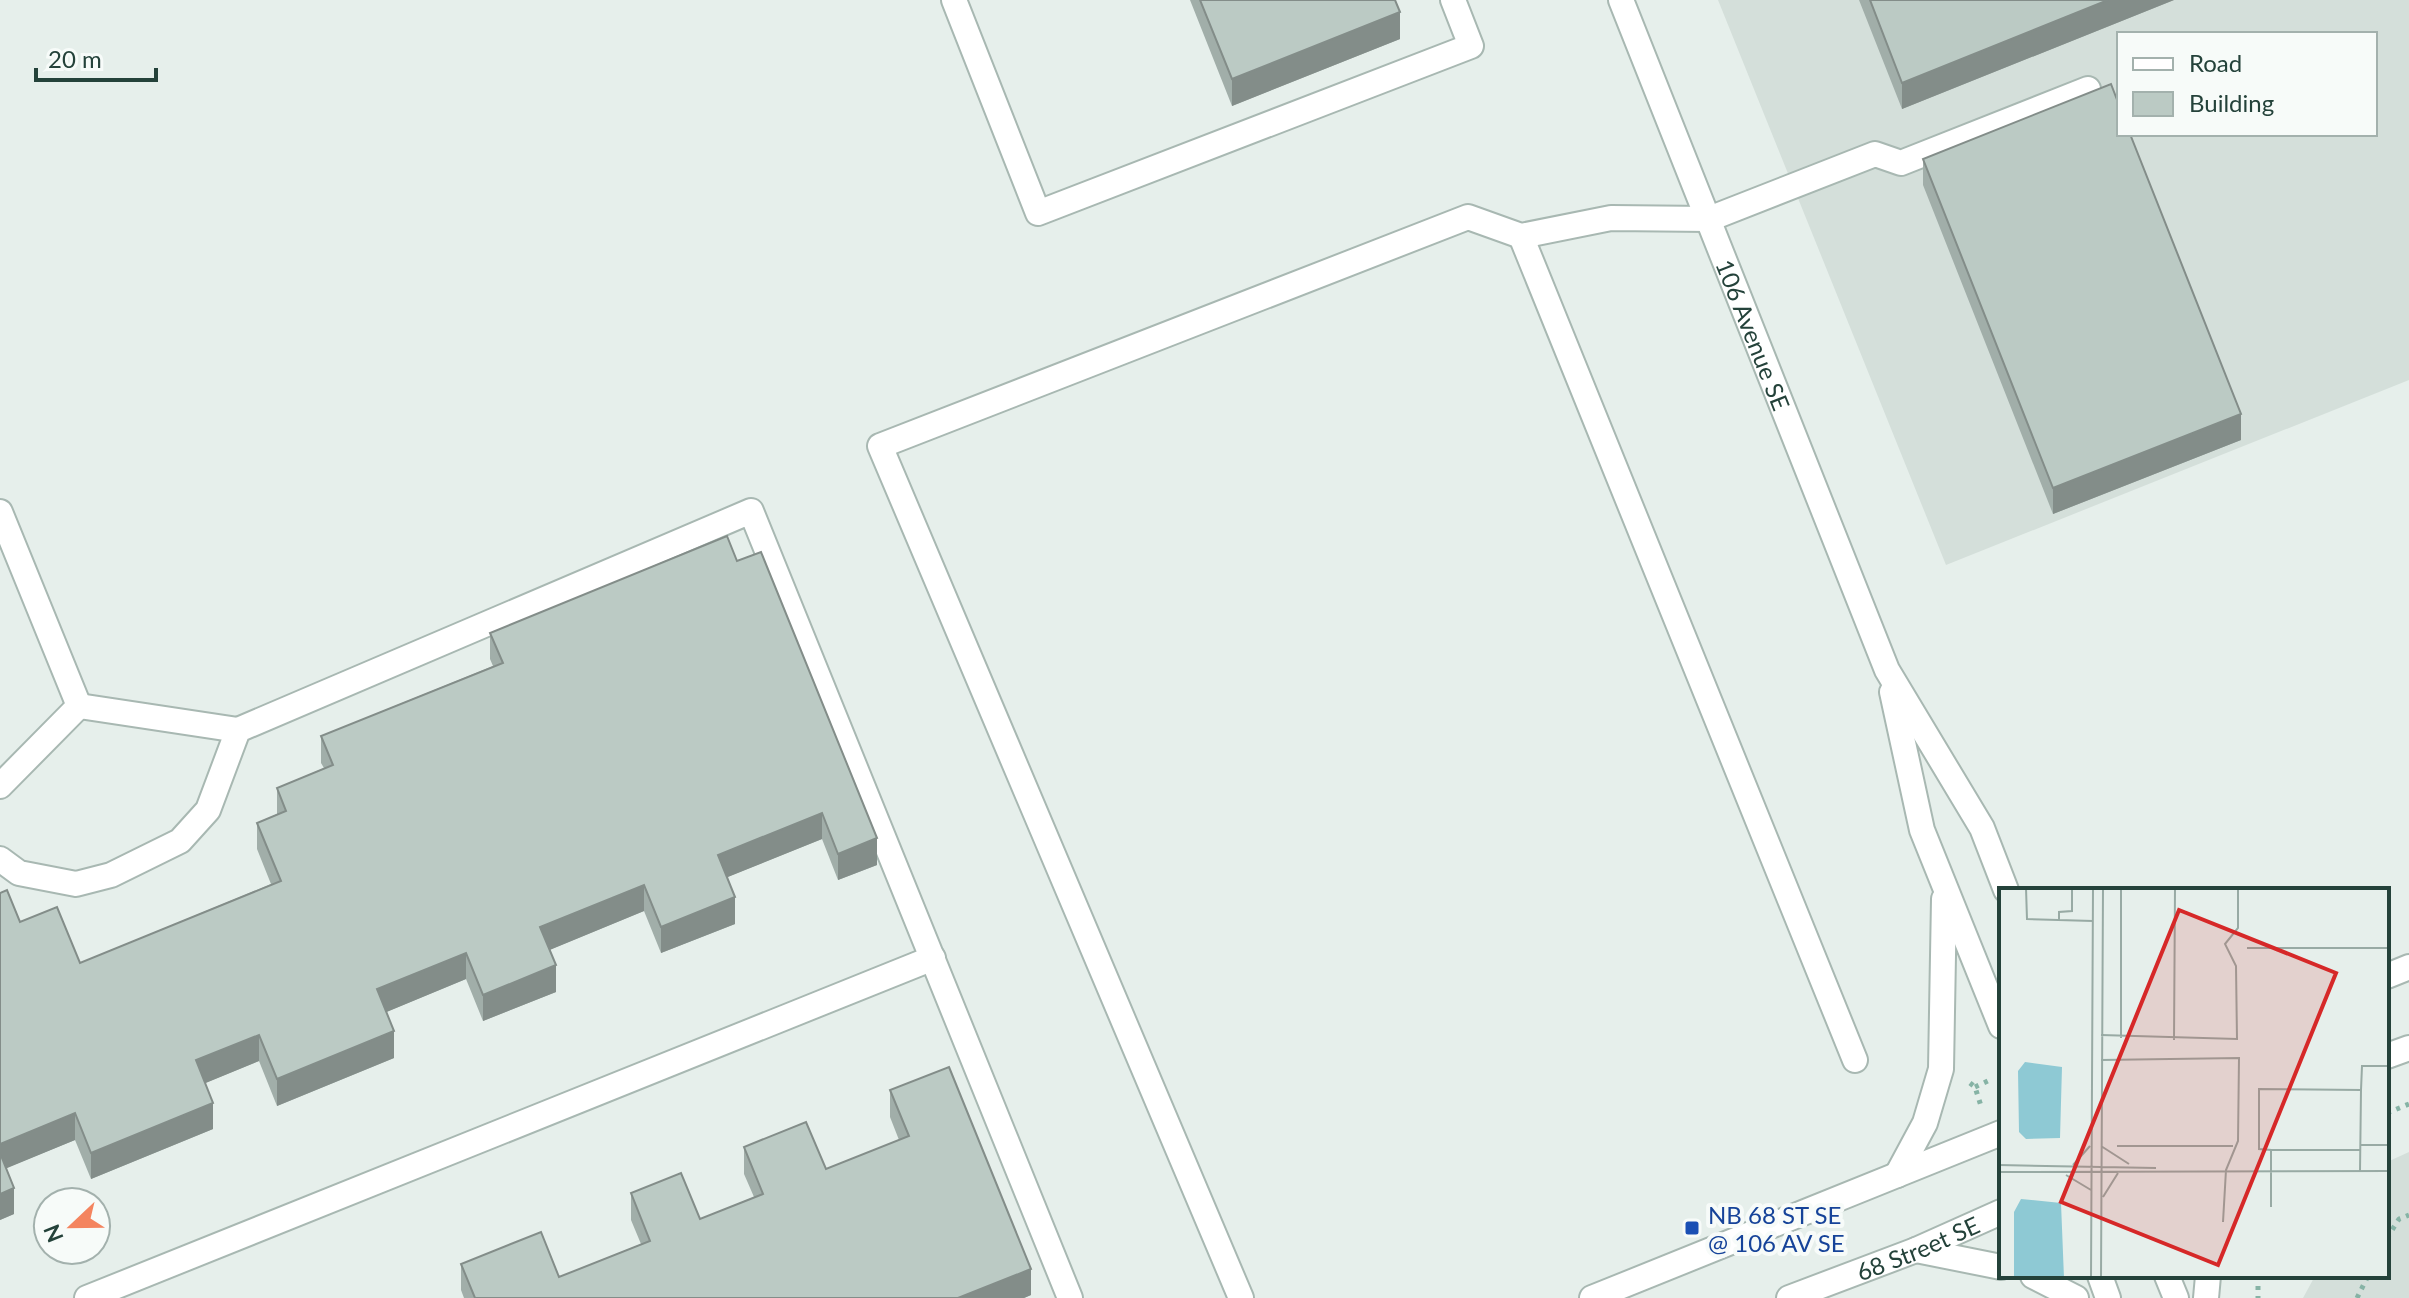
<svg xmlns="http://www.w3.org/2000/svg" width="2409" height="1298" viewBox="0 0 2409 1298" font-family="Lato,sans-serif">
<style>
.built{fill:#d4dfda;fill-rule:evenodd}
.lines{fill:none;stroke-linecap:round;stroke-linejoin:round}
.minor-casing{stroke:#a8b8b2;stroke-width:28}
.path{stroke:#86b3a5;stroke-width:5;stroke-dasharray:4 6;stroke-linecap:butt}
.minor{stroke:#fff;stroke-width:24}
.wall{fill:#a1aea9}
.shaded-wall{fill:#838d89}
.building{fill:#bbcac4;stroke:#838d89;stroke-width:2}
.transit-dot{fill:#1a4fb4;stroke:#f7fbf9;stroke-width:3}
.labels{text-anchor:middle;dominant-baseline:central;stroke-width:8;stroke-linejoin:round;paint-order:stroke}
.street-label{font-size:24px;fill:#24423a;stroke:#f7fbf9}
.transit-label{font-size:24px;fill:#164399;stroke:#f7fbf9;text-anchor:start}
.inset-road{fill:none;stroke:#98aaa4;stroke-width:2}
.view{fill:#d62828;fill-opacity:0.15;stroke:#d62828;stroke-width:4}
.inset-edge{fill:none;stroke:#24423a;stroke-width:4}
</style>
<rect width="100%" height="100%" fill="#e6efeb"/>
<!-- built -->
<path class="built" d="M1718,0H2409V380L1946,565ZM2119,34H2375V134H2119Z
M2409,1152V1298H2303L2315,1276H2387V1162Z"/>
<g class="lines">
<!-- minor casing -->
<g class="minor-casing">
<g id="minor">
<path d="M954,0L1038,213L1471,46L1453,0"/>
<path id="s1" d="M1621,0L1887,670L1982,828L2006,890"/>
<path d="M1521,236L1855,1060"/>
<path d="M0,512L79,706"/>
<path d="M1892,692L1922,830L2001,1026"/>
<path d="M79,706L238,730"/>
<path d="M0,786L79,706"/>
<path d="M0,859L19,873L76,884L111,875L180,841L208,810L238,730L751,511L1070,1298"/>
<path d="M2387,976L2409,967"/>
<path d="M2387,1056L2409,1048"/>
<path d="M1897,1175L1925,1123L1941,1069L1944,899"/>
<path d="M1916,1250L2001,1267"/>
<path d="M2033,1276L2076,1298"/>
<path d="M2100,1276L2108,1298"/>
<path d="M2167,1276L2176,1298"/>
<path d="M87,1298L933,958"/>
<path d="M1241,1298L880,446L1468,217L1521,236L1611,218L1709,219L1875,154L1901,163L2088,89"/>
<path d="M1592,1298L2001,1133"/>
<path id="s2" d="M1789,1298L1916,1250L2001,1212"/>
<path d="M2206,1298L2208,1276"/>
</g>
</g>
<!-- path -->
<path class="path" d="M1970,1083L1975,1087L1981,1106
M1975,1087L1990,1080
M2387,1113L2409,1104
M2387,1238L2399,1219L2409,1215
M2258,1276V1298
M2357,1298L2368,1276"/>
<!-- minor -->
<use href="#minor" class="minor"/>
</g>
<!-- wall -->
<path class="wall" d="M1190,0H1395L1400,39L1232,106Z
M1859,0H2174L1902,109Z
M1923,159L2241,440L2053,514L1923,185Z
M737,561L877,865L838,880L822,839L727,877L735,924L661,953L644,911L549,950L556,992L483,1021L466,979L386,1012L394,1058L277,1106L259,1061L205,1083L213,1129L91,1179L75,1140L6,1168L14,1214L0,1220V893L20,922L80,963L271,884L257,849V823L277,814V788L324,768L321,763V736L493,666L490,659V633Z
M890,1090L1031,1295L1024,1298H464L461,1290V1264L559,1277L641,1244L631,1220V1193L700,1219L754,1197L744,1174V1147L826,1169L899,1140L890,1117Z"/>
<!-- shaded-wall -->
<path class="shaded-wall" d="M2108,0H2174L1902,109V83Z
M1400,12V39L1232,106V79Z
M2241,414V440L2053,514V488Z
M822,813V839L718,881V855Z
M877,838V865L838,880V854Z
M644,885V911L540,954V927Z
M735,897V924L661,953V927Z
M466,953V979L377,1016V989Z
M556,965V992L483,1021V995Z
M394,1031V1058L277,1106V1079Z
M259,1035V1061L196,1087V1060Z
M213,1103V1129L91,1179V1153Z
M75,1113V1140L0,1171V1144Z
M14,1188V1214L0,1220V1194Z
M1031,1269V1295L1024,1298H958Z"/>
<!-- building -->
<path class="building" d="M1200,0H1395L1400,12L1232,79Z
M1870,0H2108L1902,83Z
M2111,84L2119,105V134H2130L2241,414L2053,488L1923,159Z
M727,536L737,561L761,552L877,838L838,854L822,813L718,855L735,897L661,927L644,885L540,927L556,965L483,995L466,953L377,989L394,1031L277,1079L259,1035L196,1060L213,1103L91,1153L75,1113L0,1144V893L7,890L20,922L57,907L80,963L281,881L257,823L286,811L277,788L333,765L321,736L503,663L490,633Z
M949,1067L1031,1269L958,1298H475L461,1264L541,1232L559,1277L650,1241L631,1193L681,1173L700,1219L763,1194L744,1147L806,1122L826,1169L909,1136L890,1090Z
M0,1153L14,1188L0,1194Z"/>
<!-- markers -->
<rect class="transit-dot" x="1684" y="1220" width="16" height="16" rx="4"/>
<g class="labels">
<!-- street labels -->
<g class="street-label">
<text stroke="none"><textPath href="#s1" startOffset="360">106 Avenue SE</textPath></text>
<text stroke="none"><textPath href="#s2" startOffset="138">68 Street SE</textPath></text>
</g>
<!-- transit labels -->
<g class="transit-label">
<text x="1708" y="1214">NB 68 ST SE<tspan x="1708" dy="28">@ 106 AV SE</tspan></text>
</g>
</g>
<!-- overview -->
<g transform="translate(1999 888)">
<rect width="390" height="390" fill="#e6efeb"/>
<path d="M26,174L63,179L61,250L27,251L20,244L19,183ZM22,311L62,315L65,390H15V324Z" fill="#8ec9d4"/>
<path class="inset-road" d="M27,0L28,31L94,33M60,33V24L73,23V0M248,60H390M102,147L238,151L237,78L226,56L239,40V0M122,150V0M175,152L176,0M102,172L240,170L239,253L227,282L224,334M362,202L363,178H390M361,257H390M102,258L130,276M118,258H234M272,262H361M0,277L157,280M74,277L91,258M0,284L390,283M67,287L92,302M104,309L119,285M272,319V262L260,261V201L362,202L361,283M92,390L94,0M102,390L104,0"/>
<path class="view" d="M180,22L337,85L219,377L62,314Z"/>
<rect width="390" height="390" class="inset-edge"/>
</g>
<!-- legend -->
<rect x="2117" y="32" width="260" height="104" fill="#f7fbf9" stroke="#a3b1ad" stroke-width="2"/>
<rect x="2133" y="58" width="40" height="12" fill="#ffffff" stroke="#a3b1ad" stroke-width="2"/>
<text x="2189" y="72" font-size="24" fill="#24423a">Road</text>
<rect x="2133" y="92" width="40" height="24" fill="#bbcac4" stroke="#a3b1ad" stroke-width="2"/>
<text x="2189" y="112" font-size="24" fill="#24423a">Building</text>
<!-- north arrow -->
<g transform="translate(72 1226) rotate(248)"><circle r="38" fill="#f7fbf9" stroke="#a3b1ad" stroke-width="2"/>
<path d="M0-6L14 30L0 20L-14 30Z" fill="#f4845f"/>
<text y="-12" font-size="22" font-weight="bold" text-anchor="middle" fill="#24423a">N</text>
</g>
<!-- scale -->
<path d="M36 68v12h120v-12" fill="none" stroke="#24423a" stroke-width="4"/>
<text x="48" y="68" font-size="24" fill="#24423a" stroke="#f7fbf9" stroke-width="6" paint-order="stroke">20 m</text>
</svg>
